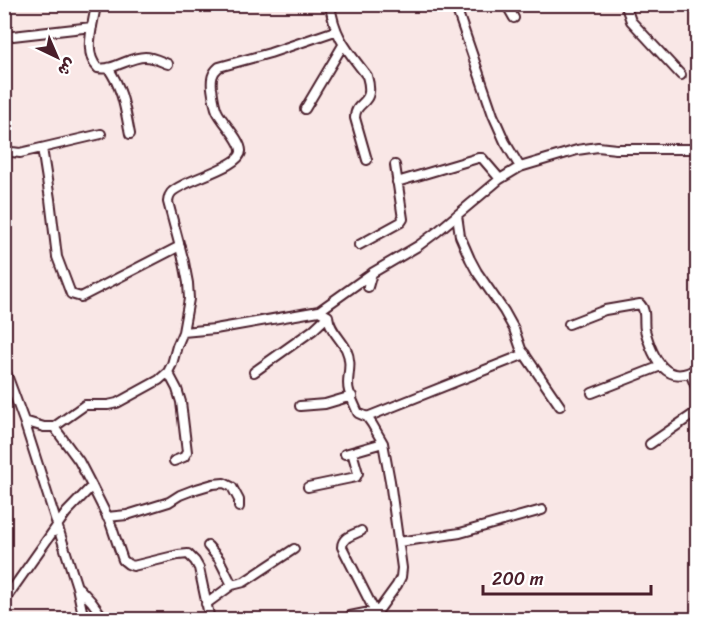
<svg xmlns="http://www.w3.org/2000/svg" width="702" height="624" viewBox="0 0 702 624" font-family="Sriracha,'Playpen Sans Arabic',sans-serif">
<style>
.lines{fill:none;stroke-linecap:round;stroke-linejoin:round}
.minor-casing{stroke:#4a1f2b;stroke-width:12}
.minor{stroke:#fff;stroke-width:8}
</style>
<rect width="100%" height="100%" fill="#f9e7e6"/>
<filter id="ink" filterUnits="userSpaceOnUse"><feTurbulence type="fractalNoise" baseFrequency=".0167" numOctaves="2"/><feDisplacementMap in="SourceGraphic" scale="12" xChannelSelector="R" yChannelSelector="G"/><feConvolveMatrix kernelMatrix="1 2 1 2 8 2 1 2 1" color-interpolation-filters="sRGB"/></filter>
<g filter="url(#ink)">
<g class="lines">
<!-- minor casing -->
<g class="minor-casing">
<path id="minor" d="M96,4C94,23 82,53 98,68C114,71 128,57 145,57C153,57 160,61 168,64
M330,4C334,37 348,51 367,76C376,107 355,99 355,118L367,160
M455,4L493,115L505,142L520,167
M506,4L514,18
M625,4L631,21L681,75
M4,37L92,27
M108,68C123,89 125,109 130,134
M305,109L343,45
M42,148L50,199L57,257L71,294L81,297L180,246
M4,149L12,152L20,153L101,134
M397,182L478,158H482L500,179
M457,215L460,236L470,259L477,272L504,311L514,329L521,349L560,406
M359,245L401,222L403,219L395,165
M368,287L372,273L418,246L438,231L500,179L520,167L577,150L598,147L616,149H698
M319,311L371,274
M569,324L605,310L640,304C647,311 643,321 645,330C652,356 667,390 698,367
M183,332L215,329L319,311L328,316C329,329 340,338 346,349C354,366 345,379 349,391C351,398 355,406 358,413L367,417L372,424L383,443L390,481L402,568L401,577L397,585L376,614L373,620
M4,367L24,421L77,587L84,620
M168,372L177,389L181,402L187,452L184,457L174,461
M254,372L313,330L328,316
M690,373L698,392
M592,393L661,366
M300,406L325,404L352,396
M367,417L525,354
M24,421L44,427H54L85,405H108L117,403L159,380L168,372L172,364L177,346L183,332L189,299L188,283L184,262L168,202C169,197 168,197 171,193C180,181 242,167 241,151C241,140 222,122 217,111C214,104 213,95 212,88C211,79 212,73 219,67L270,53L335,31
M54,427L79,461L92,486L110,522L123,560L128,564L133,566L178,555L188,554L195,561L199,568L210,620
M650,444L698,411
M345,454L383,443
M308,487L356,477L358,473L352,452
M107,517L127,515L169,502L180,495L193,490L213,484L224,483L232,487L239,500V507
M361,531C353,535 342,537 342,547L376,614
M399,542L460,533L542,510
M232,585L244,582L294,549
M79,588L91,601L105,620
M4,601L66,513L92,486
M206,604L232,585L219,559L208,546
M350,616L365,613L376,614"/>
</g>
<!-- minor -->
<use href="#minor" class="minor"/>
</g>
</g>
<!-- margin -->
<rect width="702" height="624" fill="none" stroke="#fff" stroke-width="24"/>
<rect x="12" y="12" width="678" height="600" fill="none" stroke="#4a1f2b" stroke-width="2" filter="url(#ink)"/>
<!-- north arrow -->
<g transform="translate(57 57) rotate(136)" stroke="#ffffff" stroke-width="4.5" paint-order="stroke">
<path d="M0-4.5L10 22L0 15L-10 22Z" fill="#4a1f2b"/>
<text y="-9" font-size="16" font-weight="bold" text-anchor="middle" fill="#4a1f2b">ش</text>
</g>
<!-- scale -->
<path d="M483 585v9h168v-9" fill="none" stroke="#4a1f2b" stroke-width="3"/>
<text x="492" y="585" font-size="18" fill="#4a1f2b" stroke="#ffffff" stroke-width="4.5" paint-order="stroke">200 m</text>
</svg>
